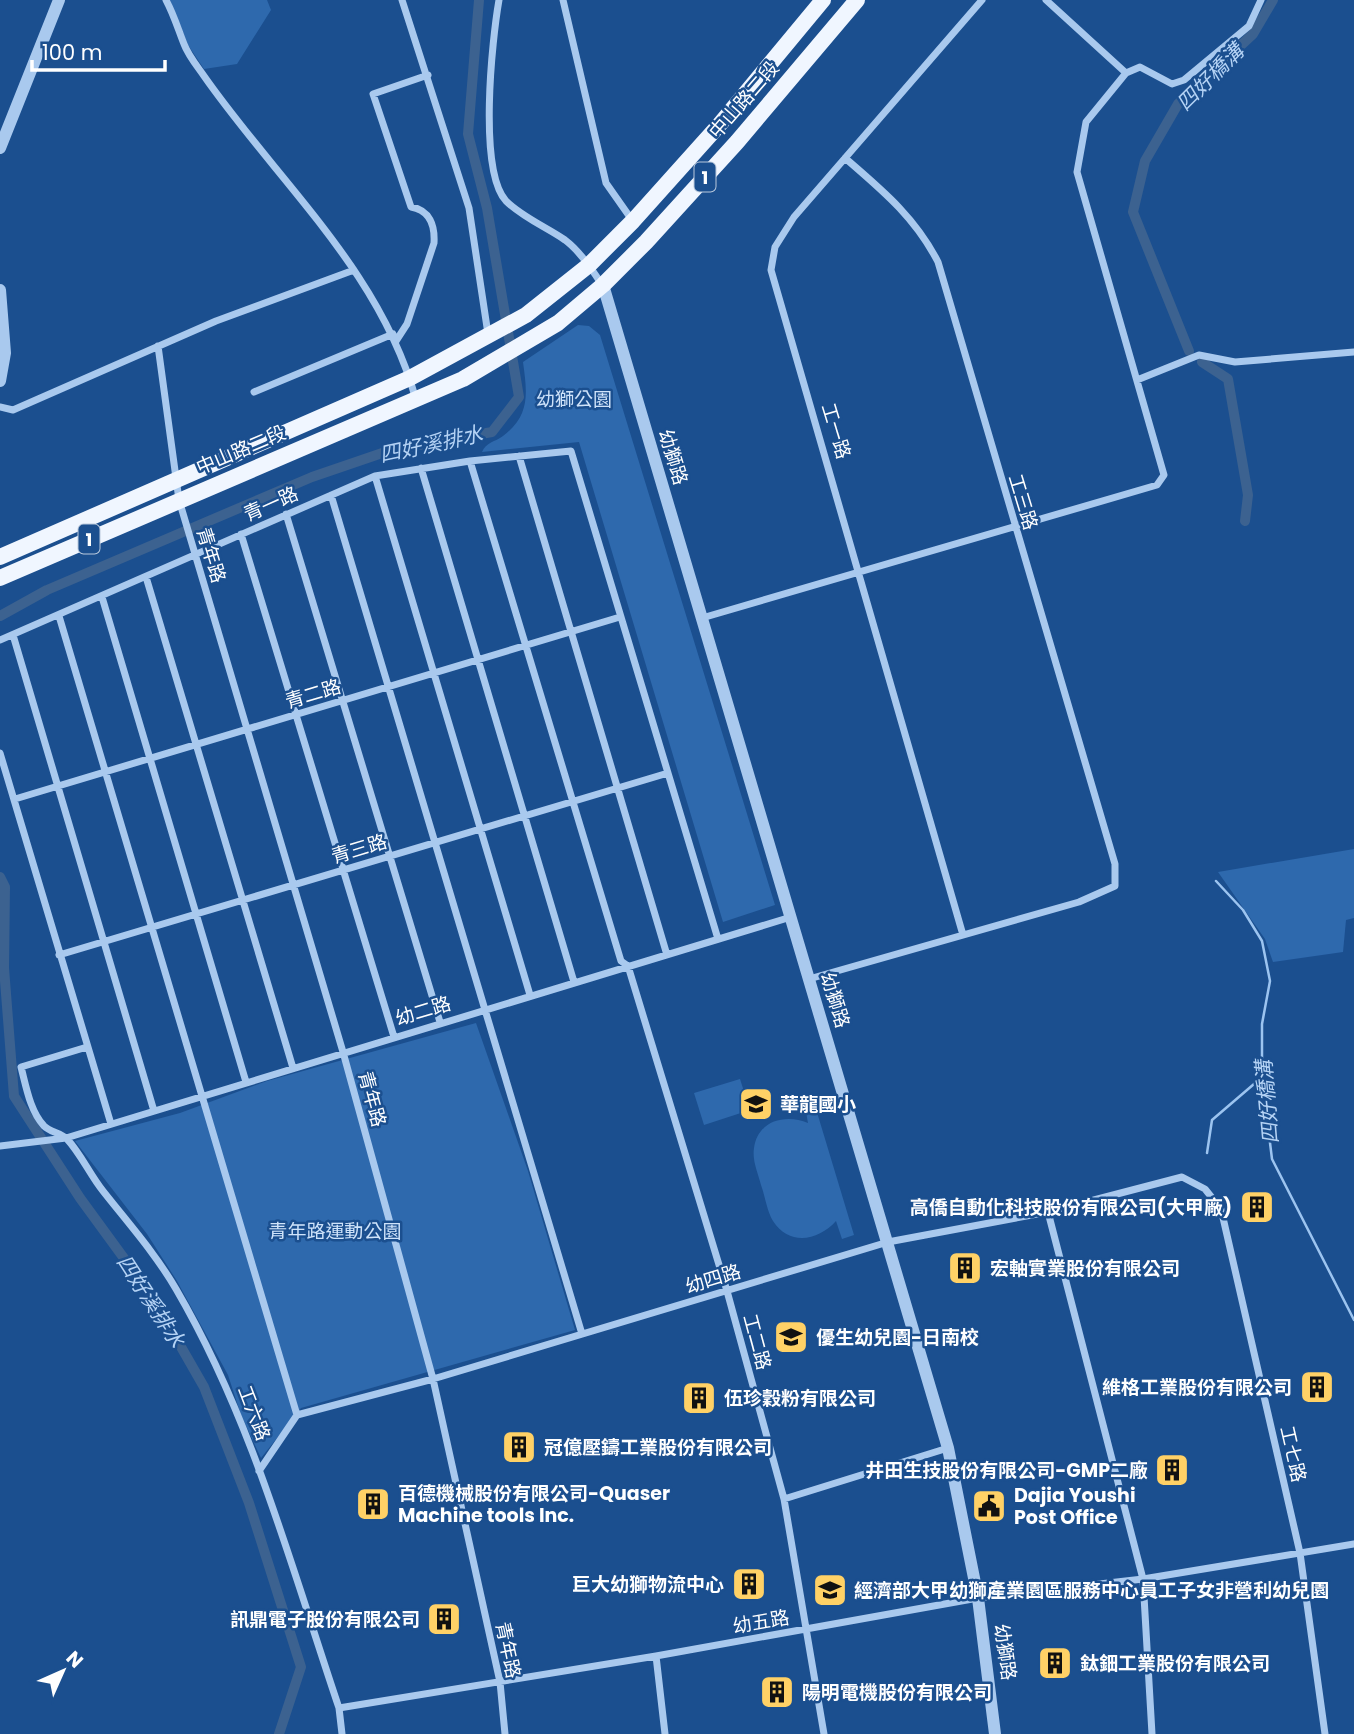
<svg xmlns="http://www.w3.org/2000/svg" width="1354" height="1734" viewBox="0 0 1354 1734" font-family="Poppins,'Noto Sans TC',sans-serif">
<style>
.green{fill:#2e69ad}
.lines{fill:none;stroke-linecap:round;stroke-linejoin:round}
.stream{stroke:#9cc4f0;stroke-width:2.5}
.canal{stroke:#3c6290;stroke-width:10}
.minor{stroke:#a9c9ee;stroke-width:7}
.tertiary{stroke:#a9c9ee;stroke-width:12}
.primary{stroke:#f0f6ff;stroke-width:16}
.labels{text-anchor:middle;dominant-baseline:central;stroke-width:5;stroke-linejoin:round;paint-order:stroke}
.shield{fill:#1b4f8f;stroke:#bbcadd;stroke-width:2}
.shield-label{font-size:18px;font-weight:bold;fill:#fff}
.street-label{font-size:19px;fill:#fff;stroke:#1b4f8f}
.park-label{font-size:19px;fill:#cfe3fa;stroke:#1b4f8f}
.poi-label{font-size:19px;font-weight:bold;fill:#fff;stroke:#1b4f8f;text-anchor:start}
.water-label{font-size:21px;font-style:italic;fill:#b5d3f5;stroke:#1b4f8f}
</style>
<rect width="100%" height="100%" fill="#1b4f8f"/>
<!-- green -->
<path class="green" d="M170,0H267L271,10L237,64L204,69L188,45Z
M578,325L589,326L600,335L775,905L723,922L579,442L482,452C486,442 495,442 503,436C531,415 527,392 523,362Z
M1354,849V918L1346,920L1343,952L1273,962L1265,939L1218,872Z
M476,1023L528,1171L575,1330L301,1408L261,1458L241,1415L228,1375L177,1281L147,1234L75,1141L180,1113L267,1081Z
M740,1079L750,1110L704,1125L694,1093Z
M816,1109L854,1235L842,1239L836,1221C819,1240 790,1247 773,1221C767,1211 765,1196 761,1185C758,1173 752,1161 754,1148C758,1120 786,1114 808,1123L806,1112Z"/>
<g class="lines">
<!-- stream -->
<path class="stream" d="M1216,881L1243,910L1262,941L1270,981L1262,1024V1078L1272,1159L1354,1320
M1207,1153L1212,1120L1261,1078"/>
<!-- canal -->
<path class="canal" d="M1189,351L1133,212L1145,161L1178,104L1253,34L1273,0
M1202,362L1228,379L1248,495L1245,521
M0,616L47,590L312,477L391,450L492,432L519,397L487,208L468,134L479,0
M0,877L5,887L4,968L14,1096L80,1198L153,1298L204,1387L249,1503L301,1667L279,1734"/>
<!-- minor -->
<path class="minor" d="M166,0C174,15 178,29 184,44C188,55 197,66 204,76C278,182 381,271 416,400
M402,0L469,208L488,334
M499,0C492,40 478,170 506,201C522,217 546,227 565,240C580,251 592,269 602,285
M563,0L606,183L632,220
M1126,73L1140,67L1172,84L1184,80L1249,26L1261,0
M396,341L407,324L434,243C435,226 430,210 411,207L373,94L428,75
M158,346L179,500L343,1052L433,1379L500,1682L505,1734
M1137,380L1199,355L1235,362L1354,352
M254,392L393,334
M0,407L13,410L216,321L354,270
M519,456L667,955
M470,461L621,961L628,966L727,1291L784,1499L824,1734
M421,468L574,982
M375,476L530,995
M331,495L582,1334
M286,514L440,1022
M241,534L394,1037
M146,577L293,1068
M102,597L246,1082
M59,616L297,1415
M702,618L1157,485L1164,475L1077,172L1086,122L1126,73L1046,0
M13,635L154,1111
M0,640L375,476L470,461L571,451L718,939
M0,753L111,1124
M15,799L620,617
M963,935L771,270L775,247L794,217L982,0
M59,955L668,773
M809,979L1079,902L1115,886V864L938,262C915,217 882,190 845,158
M87,1047L21,1067C26,1086 30,1111 44,1126C50,1132 61,1133 67,1139C81,1154 90,1175 103,1191C129,1224 155,1253 176,1289C252,1419 291,1566 339,1708L342,1734
M0,1146L66,1138L791,917
M1048,1212L1143,1579L1152,1734
M259,1471L297,1415L433,1379L888,1242L1048,1212L1182,1177L1205,1189L1221,1209L1300,1553L1325,1734
M784,1499L948,1448
M656,1656L665,1734
M339,1708L656,1656L978,1598L1143,1579L1354,1544"/>
<!-- tertiary -->
<path class="tertiary" d="M0,148L59,0
M603,285L948,1448L978,1598L995,1734
M0,290L5,353L0,381"/>
<!-- primary -->
<path class="primary" d="M0,557L410,378L526,315L589,265L633,221L720,124L823,0
M0,578L463,379L558,323L603,285L646,242L737,142L857,0"/>
</g>
<!-- icons -->
<defs>
<g id="school-square" transform="scale(1.75)"><rect x="-9" y="-9" width="18" height="18" rx="4" fill="#ffd166" stroke="#1b4f8f"/><path d="M0-5L7-2L0 1L-7-2ZM-4 1L0 2.5L4 1V4Q0 6-4 4Z" fill="#111"/></g>
<g id="building-square" transform="scale(1.75)"><rect x="-9" y="-9" width="18" height="18" rx="4" fill="#ffd166" stroke="#1b4f8f"/><path d="M-4-6H4V6H1V3H-1V6H-4ZM-2.5-4.3h1.7v1.8h-1.7ZM.8-4.3h1.7v1.8H.8ZM-2.5-1h1.7V.8h-1.7ZM.8-1h1.7V.8H.8Z" fill="#111"/></g>
<g id="civic-square" transform="scale(1.75)"><rect x="-9" y="-9" width="18" height="18" rx="4" fill="#ffd166" stroke="#1b4f8f"/><path d="M-.6-6.5H3V-4.5H.6V-3L4-1V1h2V6H-6V1h2V-1L-.6-3ZM-1.2 2.5V6h2.4V2.5Z" fill="#111"/></g>
</defs>
<g fill-rule="evenodd">
<use href="#school-square" x="756" y="1104"/>
<use href="#building-square" x="1257" y="1207"/>
<use href="#building-square" x="965" y="1268"/>
<use href="#school-square" x="791" y="1337"/>
<use href="#building-square" x="1317" y="1387"/>
<use href="#building-square" x="699" y="1398"/>
<use href="#building-square" x="519" y="1447"/>
<use href="#building-square" x="1172" y="1470"/>
<use href="#building-square" x="373" y="1504"/>
<use href="#civic-square" x="989" y="1506"/>
<use href="#building-square" x="749" y="1584"/>
<use href="#school-square" x="830" y="1590"/>
<use href="#building-square" x="444" y="1619"/>
<use href="#building-square" x="1055" y="1663"/>
<use href="#building-square" x="777" y="1692"/>
</g>
<g class="labels">
<!-- shield labels -->
<g class="shield">
<rect x="694.5" y="162.5" width="21" height="29" rx="5"/>
<rect x="78.5" y="524.5" width="21" height="29" rx="5"/>
</g>
<g class="shield-label">
<text x="705" y="177">1</text>
<text x="89" y="539">1</text>
</g>
<!-- street labels -->
<g class="street-label">
<text transform="translate(744 100) rotate(-49)">中山路二段</text>
<text transform="translate(836 431) rotate(73)">工一路</text>
<text transform="translate(241 450) rotate(-23)">中山路二段</text>
<text transform="translate(673 457) rotate(73)">幼獅路</text>
<text transform="translate(1023 502) rotate(73)">工三路</text>
<text transform="translate(271 504) rotate(-24)">青一路</text>
<text transform="translate(211 555) rotate(73)">青年路</text>
<text transform="translate(313 694) rotate(-17)">青二路</text>
<text transform="translate(359 849) rotate(-17)">青三路</text>
<text transform="translate(835 1000) rotate(73)">幼獅路</text>
<text transform="translate(423 1011) rotate(-17)">幼二路</text>
<text transform="translate(372 1099) rotate(75)">青年路</text>
<text transform="translate(713 1279) rotate(-17)">幼四路</text>
<text transform="translate(757 1342) rotate(75)">工二路</text>
<text transform="translate(254 1413) rotate(69)">工六路</text>
<text transform="translate(1293 1454) rotate(77)">工七路</text>
<text transform="translate(761 1622) rotate(-10)">幼五路</text>
<text transform="translate(508 1650) rotate(78)">青年路</text>
<text transform="translate(1005 1652) rotate(82)">幼獅路</text>
</g>
<!-- park labels -->
<g class="park-label">
<text x="574" y="399">幼獅公園</text>
<text x="335" y="1231">青年路運動公園</text>
</g>
<!-- poi labels -->
<g class="poi-label">
<text x="780" y="1104">華龍國小</text>
<text x="1232" y="1207" text-anchor="end">高僑自動化科技股份有限公司(大甲廠)</text>
<text x="990" y="1268">宏軸實業股份有限公司</text>
<text x="816" y="1337">優生幼兒園-日南校</text>
<text x="1292" y="1387" text-anchor="end">維格工業股份有限公司</text>
<text x="724" y="1398">伍珍穀粉有限公司</text>
<text x="544" y="1447">冠億壓鑄工業股份有限公司</text>
<text x="1148" y="1470" text-anchor="end">井田生技股份有限公司-GMP二廠</text>
<text x="398" y="1493">百德機械股份有限公司-Quaser<tspan x="398" dy="22">Machine tools Inc.</tspan></text>
<text x="1014" y="1495">Dajia Youshi<tspan x="1014" dy="22">Post Office</tspan></text>
<text x="724" y="1584" text-anchor="end">巨大幼獅物流中心</text>
<text x="854" y="1590">經濟部大甲幼獅產業園區服務中心員工子女非營利幼兒園</text>
<text x="420" y="1619" text-anchor="end">訊鼎電子股份有限公司</text>
<text x="1080" y="1663">鈦鈿工業股份有限公司</text>
<text x="802" y="1692">陽明電機股份有限公司</text>
</g>
<!-- water labels -->
<g class="water-label">
<text transform="translate(1210 77) rotate(-45)">四好橋溝</text>
<text transform="translate(431 444) rotate(-12)">四好溪排水</text>
<text transform="translate(1267 1102) rotate(-95)">四好橋溝</text>
<text transform="translate(151 1301) rotate(57)">四好溪排水</text>
</g>
</g>
<!-- north arrow -->
<g transform="translate(63 1671) rotate(45)" stroke="#1b4f8f" stroke-width="5" paint-order="stroke">
<path d="M0-5L12 26L0 18L-12 26Z" fill="#ffffff"/>
<text y="-10" font-size="19" font-weight="bold" text-anchor="middle" fill="#ffffff">N</text>
</g>
<!-- scale -->
<path d="M32 60v10h133v-10" fill="none" stroke="#ffffff" stroke-width="3.5"/>
<text x="42" y="60" font-size="21" fill="#ffffff" stroke="#1b4f8f" stroke-width="5" paint-order="stroke">100 m</text>
</svg>
